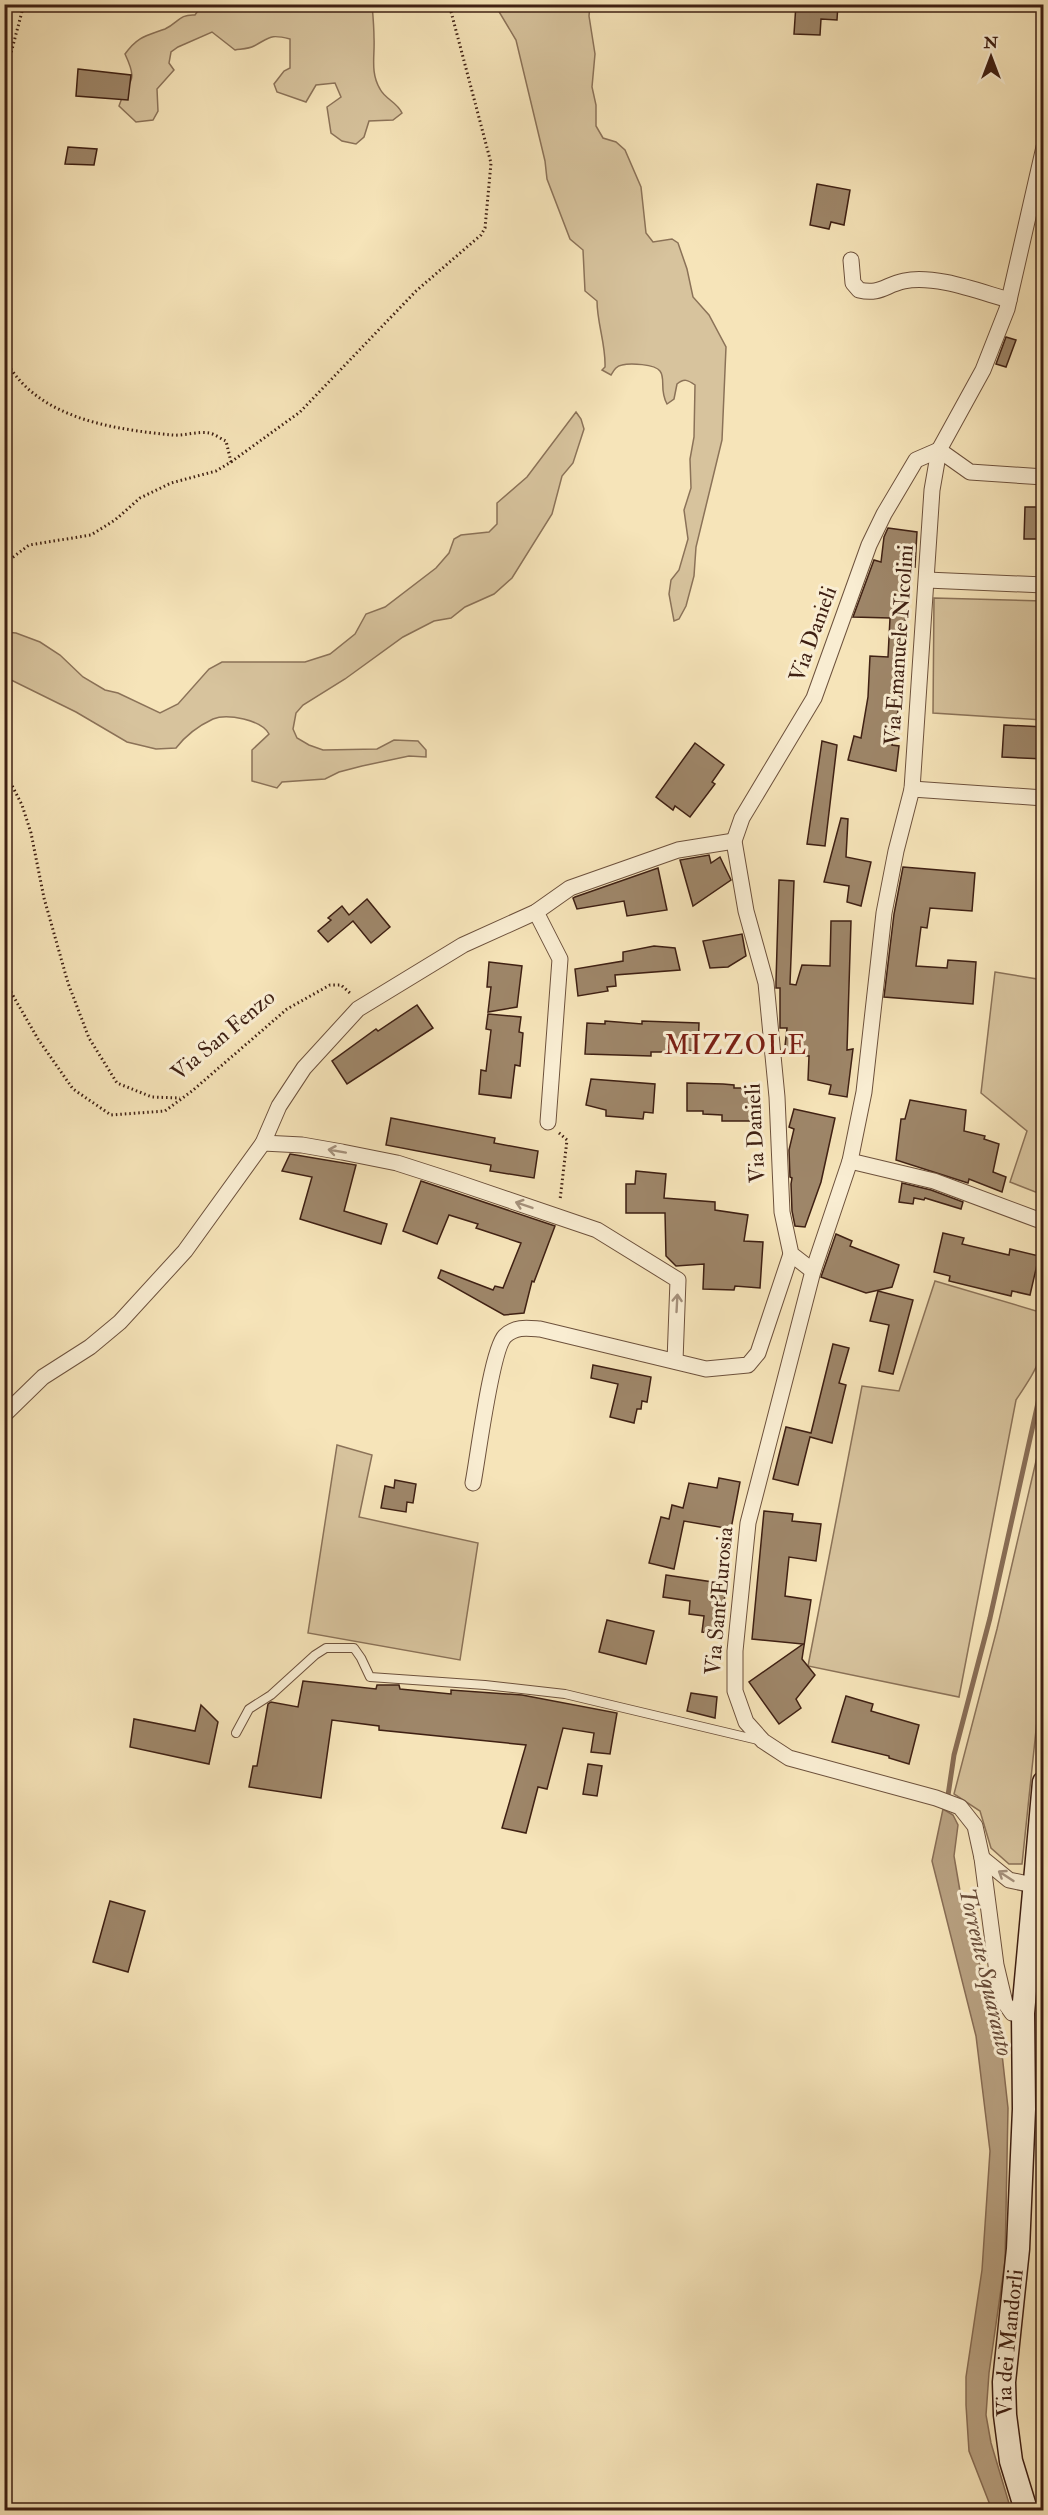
<svg xmlns="http://www.w3.org/2000/svg" width="1048" height="2515" font-family="'IM FELL Double Pica',serif">
  <style>
    .green { fill: #d7c39d; stroke: #8b7258; stroke-width: 1.5 }
    .water { fill: #b8a181; stroke: #886d55; stroke-width: 1.5 }
    .lines { fill: none; stroke-linecap: round; stroke-linejoin: round }
    .stream { stroke: #886d55; stroke-width: 5 }
    .building { fill: #9e8669; stroke: #3f2013; stroke-width: 1.5 }
    .lane-casing { stroke: #6d513c; stroke-width: 10 }
    .street-casing { stroke: #6d513c; stroke-width: 17 }
    .secondary-casing { stroke: #3f2013; stroke-width: 25 }
    .path { stroke: #3f2013; stroke-width: 3; stroke-dasharray: 1.5 3; stroke-linecap: butt }
    .lane { stroke: #f9edd2; stroke-width: 8 }
    .street { stroke: #f9edd2; stroke-width: 15 }
    .secondary { stroke: #f9edd2; stroke-width: 22 }
    .oneway { stroke: #a5917c }
    .labels { text-anchor: middle; dominant-baseline: central; stroke-width: 6; stroke-linejoin: round; paint-order: stroke }
    .street-label { font-size: 22px; fill: #3f2013; stroke: #f9edd2 }
    .water-label { font-size: 24px; font-style: italic; fill: #694d3a; stroke: #f9edd2 }
    .quarter-label { font-size: 26px; letter-spacing: 1.5px; fill: #7a1f14; stroke: #f9edd2 }
  </style>
  <rect width="100%" height="100%" fill="#f6e4b9"/>
  <filter id="stains"><feTurbulence type="fractalNoise" baseFrequency=".00333" numOctaves="4"/><feColorMatrix values="0 0 0 0 .2 0 0 0 0 .09 0 0 0 0 .02 0 0 0 .5 -.17"/></filter>
  <radialGradient id="worn" r=".72"><stop offset=".6" stop-color="#630" stop-opacity="0"/><stop offset="1" stop-color="#630" stop-opacity=".3"/></radialGradient>
  <g class="green">
    <path d="M372 4C373 16 374 27 374 38 375 56 370 72 380 89 385 99 397 102 402 113L393 120 369 121 364 137 356 144 342 141 331 133 327 107 341 97 335 83 316 85 306 102 277 92 274 84 284 71 290 68V39C270 34 271 37 254 46 249 49 241 49 235 50L212 32 178 47 171 52 169 63 174 70 157 89 158 111 153 120 136 122 119 106C127 78 140 86 125 54 138 36 146 36 165 29 178 23 179 14 195 15L202 5Z"/>
    <path d="M495 5H590L589 16 595 54 592 87 596 105V126L603 138 616 142 625 150 641 187 646 233 653 242 672 239 678 243 687 269 693 297 709 315 726 347 722 440 696 547 694 576 686 606 679 619 674 621 669 594 671 580 679 570 688 539 684 510 691 488 690 459 694 437 695 385C688 380 684 378 677 384L674 399 667 404C659 390 666 379 660 371 655 364 630 363 622 365 616 366 614 370 611 375L602 370 605 367C606 345 597 323 597 301L585 291 583 250 570 239 547 179 545 161 516 40Z"/>
    <path d="M576 412 581 419 584 429 573 463 562 476 552 514 512 578 494 594 465 607 451 618 434 621 403 637 345 679 303 705 296 713 293 729 297 738 309 745 323 750 377 749 394 740 418 741 426 750V757L409 756 362 766 339 772 325 779 282 782 277 788 252 781V750L269 734C262 720 227 713 213 719 198 726 186 735 176 748L156 749 127 742 76 712 5 677V632L16 633 40 642 60 655 83 677 105 690 118 693 160 713 178 704 209 669 222 662H305L330 654 355 634 366 614 385 607 436 568 449 553 454 539 461 535 489 532 497 524V503L527 477Z"/>
    <path d="M934 598 1043 601V720L933 713Z"/>
    <path d="M995 972 1043 980V1195L1010 1182 1027 1131 981 1093Z"/>
    <path d="M935 1281 1043 1313C1044 1358 1041 1362 1016 1400L959 1697 808 1666 862 1386 899 1391Z"/>
    <path d="M1043 1431 1044 1654 1022 1864H1009L991 1848 980 1811 954 1794 997 1629Z"/>
    <path d="M337 1445 372 1455 359 1517 478 1543 460 1660 308 1633Z"/>
  </g>
  <path class="water" d="M943 1809 953 1815 958 1825 954 1856 960 1891 1001 2045 1008 2108 1005 2261 989 2373 986 2415 991 2443 1011 2510H992L969 2451 966 2405V2377L982 2270 990 2151 976 2036 932 1861Z"/>
  <g class="lines">
    <path class="stream" d="M947 1802 954 1755 990 1618 1044 1376"/>
  </g>
  <g class="building">
    <path d="M796 4H838L837 20 821 19 820 35 794 34Z"/>
    <path d="M78 69 131 75 128 100 76 96Z"/>
    <path d="M68 147 97 149 94 165 65 164Z"/>
    <path d="M817 184 850 190 844 225 831 222 829 229 810 225Z"/>
    <path d="M1006 337 1016 340 1006 367 996 364Z"/>
    <path d="M1025 507H1044V539H1024Z"/>
    <path d="M888 528 917 532 915 567 909 566 900 699 892 745 899 746 896 771 848 760 854 736 861 738 868 697 870 656 888 657 890 618 853 617 874 560 881 562 884 537Z"/>
    <path d="M1004 725 1044 727V759L1002 757Z"/>
    <path d="M822 741 837 745 825 846 807 844Z"/>
    <path d="M695 743 724 765 712 782 715 784 690 817 675 806 673 810 656 797Z"/>
    <path d="M841 818 848 819 846 857 871 862 861 906 847 902 849 886 824 882Z"/>
    <path d="M709 855 711 863 720 857 731 880 693 906 680 860Z"/>
    <path d="M903 867 975 873 972 911 930 908 927 928 921 927 916 966 947 968 948 960 976 962 973 1004 884 997 894 914Z"/>
    <path d="M658 868 667 910 627 916 624 901 577 909 573 898 575 897Z"/>
    <path d="M779 880 794 881 790 984 796 985 802 965 830 966 831 921H851L847 1050 853 1049 847 1097 829 1094 831 1085 808 1080 809 1056 784 1055 787 1028H780V988H776V982Z"/>
    <path d="M367 899 390 927 371 943 353 921 328 942 318 931 331 920 328 918 342 906 349 915Z"/>
    <path d="M742 934 746 956 728 967 710 968 703 941Z"/>
    <path d="M654 946 675 948 680 970 615 975 616 986 607 987 608 991 578 996 575 969 623 961V952Z"/>
    <path d="M489 962 522 966 517 1007 488 1012 491 987H487Z"/>
    <path d="M417 1005 433 1028 347 1084 332 1061 376 1029 378 1031Z"/>
    <path d="M488 1014 521 1017 519 1032 523 1033 520 1066 515 1065 511 1098 479 1094 481 1070 486 1071 491 1030 486 1029Z"/>
    <path d="M605 1021 642 1024V1021L699 1023 698 1051 666 1049V1052H651V1056L585 1054 587 1023 605 1024Z"/>
    <path d="M591 1079 655 1084 653 1113 644 1112 643 1119 606 1116V1110L586 1105Z"/>
    <path d="M687 1083 723 1084 734 1085V1088H752V1121H722V1115L703 1114V1111H687Z"/>
    <path d="M910 1100 966 1110 964 1131 985 1136 984 1139 999 1144 993 1172 1006 1177 1002 1192 969 1179 968 1183 896 1160 901 1119H905Z"/>
    <path d="M794 1109 835 1118 821 1182 805 1227 795 1226 792 1211 791 1184 792 1178 790 1177 789 1150 794 1129 789 1127Z"/>
    <path d="M391 1118 495 1138 494 1143 538 1151 534 1178 490 1171 491 1165 386 1145Z"/>
    <path d="M290 1154 356 1165 344 1211 387 1224 381 1244 300 1219 312 1177 282 1171Z"/>
    <path d="M636 1171 666 1174 664 1198 715 1202V1210L748 1215 744 1241 763 1242 760 1288 735 1286 734 1290 703 1289 704 1264 676 1266 666 1256 665 1213H626V1184H635Z"/>
    <path d="M421 1181 555 1226 534 1282 532 1281 524 1313 504 1315 438 1278 441 1270 493 1290 495 1286 503 1288 521 1243 476 1228 478 1224 449 1215 437 1244 403 1231Z"/>
    <path d="M902 1183 931 1190 963 1202 961 1209 925 1198 924 1200 914 1198 913 1204 899 1202Z"/>
    <path d="M943 1233 964 1238 962 1244 1009 1255 1010 1249 1039 1256 1030 1295 1012 1291 1011 1296 949 1281 950 1276 934 1272Z"/>
    <path d="M836 1234 852 1241 850 1246 899 1265 892 1287 866 1293 821 1277Z"/>
    <path d="M878 1291 913 1300 893 1374 879 1371 889 1325 870 1321Z"/>
    <path d="M833 1344 849 1348 839 1383 846 1385 832 1443 810 1437 798 1485 773 1479 786 1427 811 1433Z"/>
    <path d="M593 1365 651 1377 647 1402 642 1401 641 1409H637L634 1423 610 1417 618 1384 591 1378Z"/>
    <path d="M719 1478 740 1482 731 1529 684 1521 674 1569 649 1563 661 1517 669 1519 672 1505 683 1508 689 1483 717 1488Z"/>
    <path d="M395 1480 416 1484 413 1503 407 1502 406 1512 381 1508 385 1486 394 1488Z"/>
    <path d="M764 1511 793 1514 792 1521 821 1524 816 1561 789 1557 785 1596 811 1600 802 1659 815 1675 796 1699 801 1708 779 1724 749 1682 803 1644 752 1639Z"/>
    <path d="M666 1575 726 1584 721 1634 702 1632 704 1616 689 1614 690 1601 663 1597Z"/>
    <path d="M607 1620 654 1631 646 1664 599 1652Z"/>
    <path d="M303 1681 376 1689 377 1685H399L400 1689 451 1694V1690L522 1695 617 1713 610 1754 591 1752 594 1733 563 1728 547 1789 538 1787 526 1833 502 1828 526 1745 379 1730V1726L332 1720 321 1798 249 1787 253 1766H257L268 1704 271 1702 298 1707Z"/>
    <path d="M691 1693 717 1697 715 1718 687 1711Z"/>
    <path d="M846 1696 873 1704 871 1711 919 1725 909 1764 889 1758V1756L832 1742Z"/>
    <path d="M201 1705 218 1722 209 1764 130 1747 134 1719 195 1731Z"/>
    <path d="M588 1764 602 1766 597 1796 583 1794Z"/>
    <path d="M110 1901 145 1911 128 1972 93 1962Z"/>
  </g>
  <g class="lines">
    <defs>
      <path id="lane" d="M236 1733 249 1709 271 1695 315 1655 326 1648H354L361 1658 370 1677 485 1685 565 1694 758 1740"/>
      <g id="street">
        <path d="M851 260 853 283 859 290C880 295 885 285 904 281 934 274 980 292 1009 300"/>
        <path d="M939 450 970 472 1044 477"/>
        <path d="M927 580 1044 585"/>
        <path d="M912 789 1044 798"/>
        <path d="M536 912 560 959 548 1122"/>
        <path d="M263 1143 302 1145 342 1152 397 1163 453 1181 597 1230 678 1280 675 1361"/>
        <path d="M850 1161 934 1181 1044 1222"/>
        <path d="M813 1271 791 1254 782 1212 777 1097 766 983 746 911 734 841 742 818 814 698 869 545 884 514 916 460 939 450"/>
        <path d="M4 1415 43 1377 90 1347 120 1322 185 1251 263 1143 279 1106 304 1068 358 1009 463 945 536 912 570 888 678 850 734 841"/>
        <path d="M473 1483C478 1458 491 1350 505 1336 516 1326 527 1328 540 1329L706 1369 748 1365 758 1353 791 1254"/>
        <path d="M982 1858 1009 1880 1033 1885"/>
        <path d="M1023 2013H1012L1005 2003 996 1965 982 1858 975 1826 960 1807 936 1798 789 1758 763 1741 746 1722 735 1691V1651L748 1523 813 1271 850 1161 864 1092 884 913 896 851 912 789 932 490 939 450 983 370 1007 309 1044 147"/>
      </g>
      <g id="secondary">
        <path id="s1" d="M1026 2510 1011 2461 1005 2415 1004 2382 1018 2249 1024 2109 1023 2013 1044 1782"/>
      </g>
    </defs>
    <use href="#lane" class="lane-casing"/>
    <use href="#street" class="street-casing"/>
    <use href="#secondary" class="secondary-casing"/>
    <g class="path">
      <path d="M4 57 11 53 24 4"/>
      <path d="M4 357C34 418 111 429 172 435 184 436 198 431 209 433 215 434 221 439 226 441L231 462 216 471 171 483 140 498 115 520 91 535 29 545 4 564"/>
      <path d="M231 462 300 412 416 291 481 235 485 228 491 163 449 4"/>
      <path d="M4 770 22 805 31 833 44 898 68 983 89 1038 117 1083 152 1097 180 1098"/>
      <path d="M4 980 38 1039 73 1089 111 1115 165 1111 192 1091 287 1009 330 985H341L351 994"/>
      <path d="M559 1133 567 1140 560 1200"/>
    </g>
    <use href="#lane" class="lane"/>
    <use href="#street" class="street"/>
    <use href="#secondary" class="secondary"/>
  </g>
  <defs><path id="oneway-shaft" d="M-6 0H5M1.5-3L5.5 0L1.5 3" fill="none" stroke-width="1.6" stroke-linecap="round" stroke-linejoin="round" transform="scale(1.5)"/></defs>
  <g class="oneway">
    <use href="#oneway-shaft" transform="translate(337 1151) rotate(-170)"/>
    <use href="#oneway-shaft" transform="translate(524 1205) rotate(-161)"/>
    <use href="#oneway-shaft" transform="translate(677 1303) rotate(-87)"/>
    <use href="#oneway-shaft" transform="translate(1006 1876) rotate(-147)"/>
  </g>
  <g class="labels">
    <g class="street-label">
      <text transform="translate(813 634) rotate(-70)">Via Danieli</text>
      <text transform="translate(899 645) rotate(-86)">Via Emanuele Nicolini</text>
      <text transform="translate(223 1035) rotate(-40)">Via San Fenzo</text>
      <text transform="translate(755 1133) rotate(-93)">Via Danieli</text>
      <text transform="translate(719 1601) rotate(-85)">Via Sant'Eurosia</text>
      <text stroke="none"><textPath href="#s1" startOffset="170">Via dei Mandorli</textPath></text>
    </g>
    <g class="water-label">
      <text transform="translate(986 1972) rotate(77)">Torrente Squaranto</text>
    </g>
    <g class="quarter-label">
      <text x="736" y="1046">MIZZOLE</text>
    </g>
  </g>
  <rect width="1048" height="2515" fill="none" stroke="#f6e4b9" stroke-width="24"/>
  <rect x="6" y="6" width="1036" height="2503" fill="none" stroke="#3f2013" stroke-width="3"/>
  <rect x="12" y="12" width="1024" height="2491" fill="none" stroke="#3f2013" stroke-width="1.5"/>
  <g transform="translate(991 57)" stroke="#f9edd2" stroke-width="4.5" paint-order="stroke">
  <path d="M0-4.5L10 22L0 15L-10 22Z" fill="#3f2013"/>
  <text y="-9" font-size="16" font-weight="bold" text-anchor="middle" fill="#3f2013">N</text>
  </g>
  <rect width="100%" height="100%" filter="url(#stains)"/>
  <rect width="100%" height="100%" fill="url(#worn)"/>
</svg>
